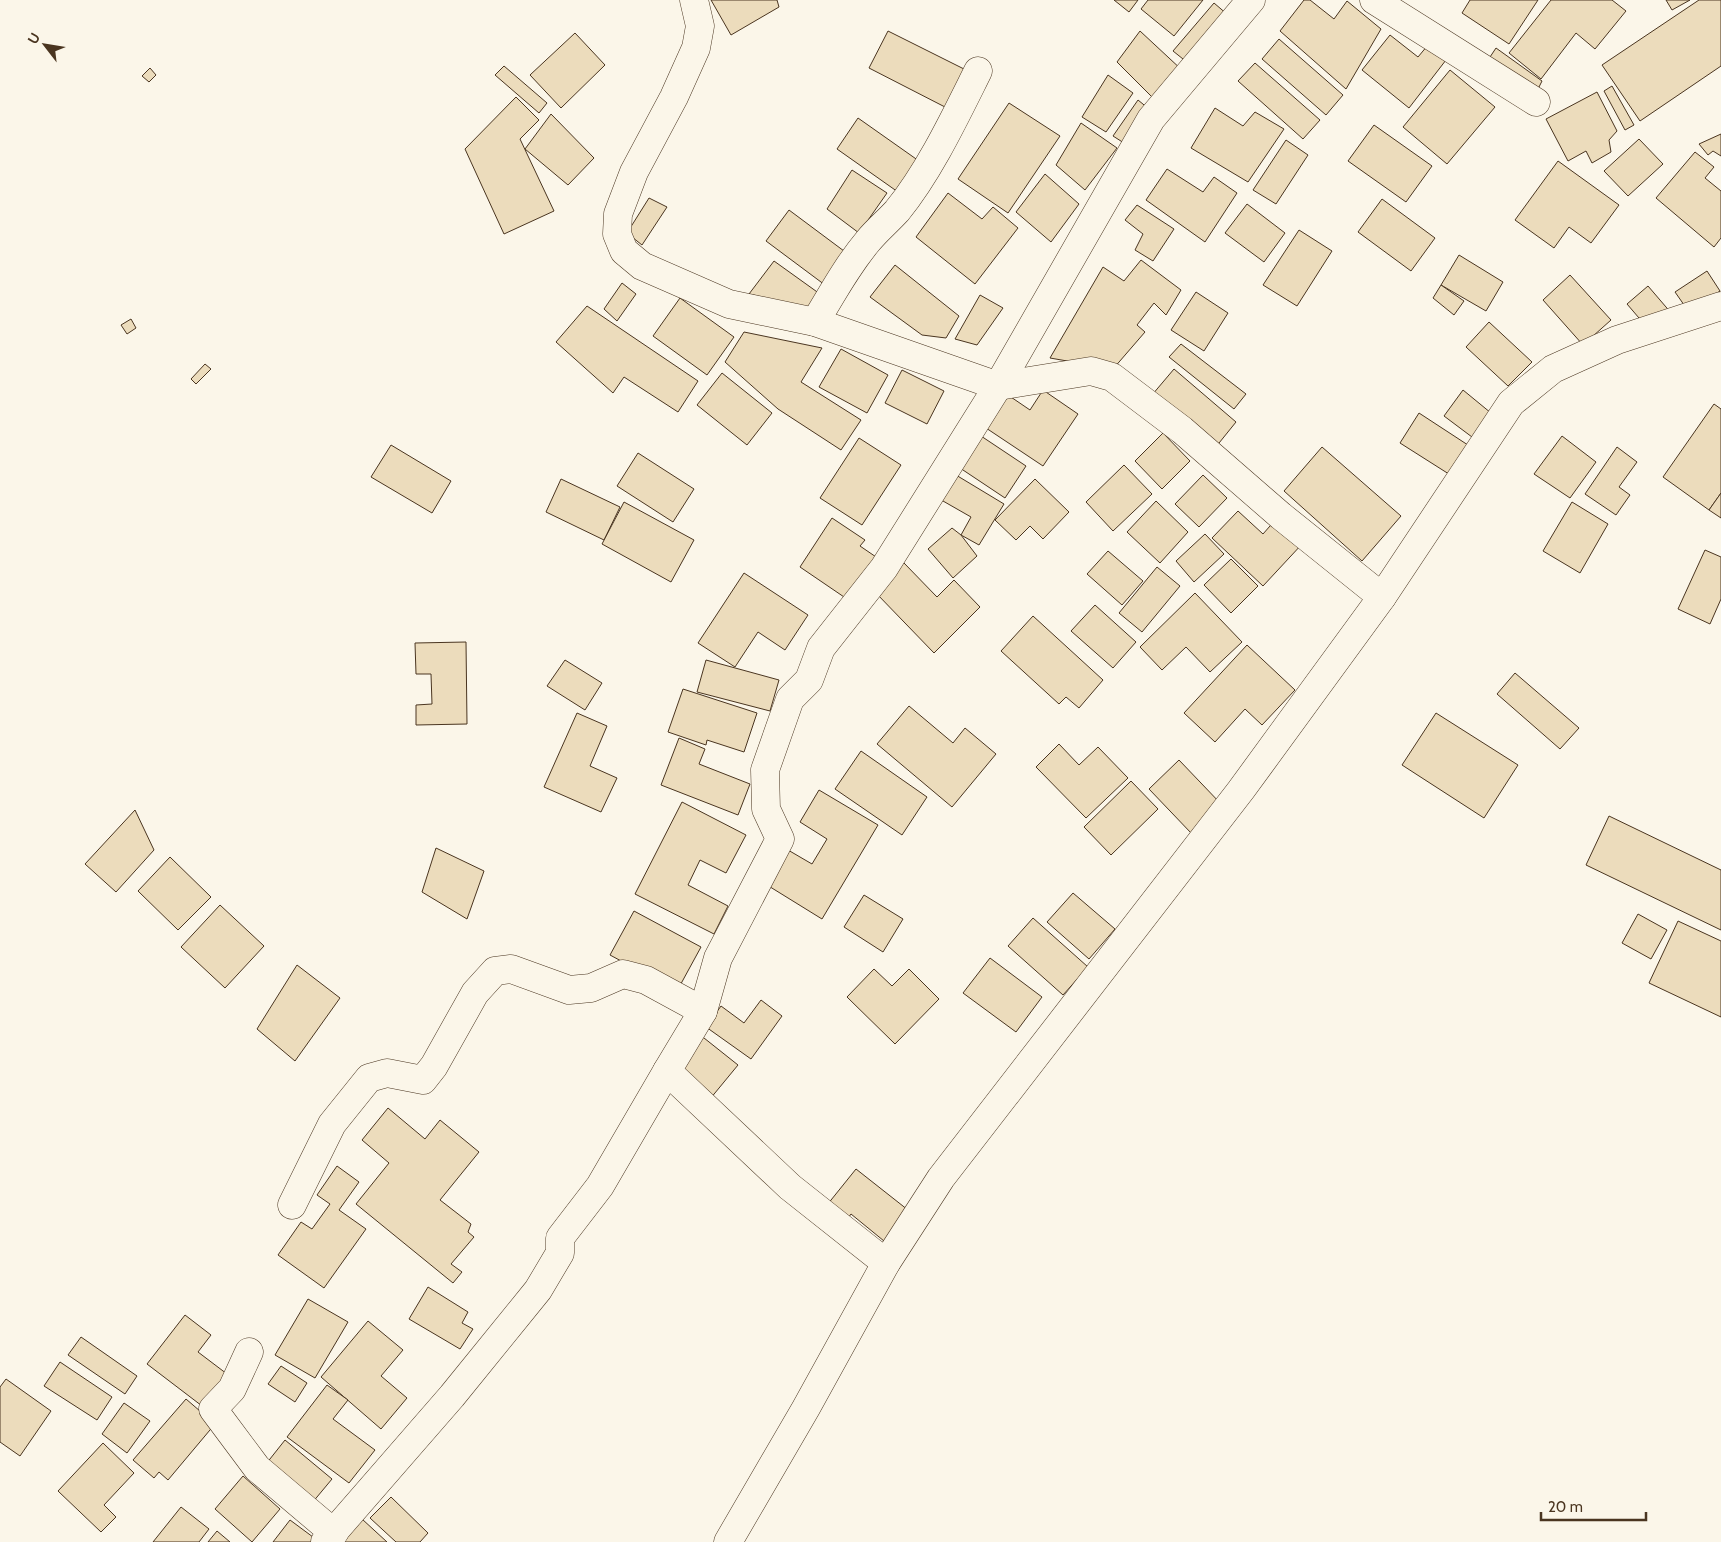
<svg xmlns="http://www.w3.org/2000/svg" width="1721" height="1542" font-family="Cabin,sans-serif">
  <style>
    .building { fill: #ecdcbc; stroke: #4a3520 }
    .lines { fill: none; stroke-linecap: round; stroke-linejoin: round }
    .minor-casing { stroke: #4a3520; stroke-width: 29 }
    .minor { stroke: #fbf6e9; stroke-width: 28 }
  </style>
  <rect width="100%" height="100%" fill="#fbf6e9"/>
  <g class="building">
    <path d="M711 0H777L779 7 731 35Z"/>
    <path d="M1114 0H1138L1129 12Z"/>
    <path d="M1148 0H1203L1174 36 1141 9Z"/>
    <path d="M1304 0H1310L1334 19 1347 1 1381 29 1346 89 1280 31Z"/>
    <path d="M1470 0H1538L1509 44 1462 13Z"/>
    <path d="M1551 0H1612L1626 11 1595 49 1576 33 1541 79 1509 53Z"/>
    <path d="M1666 0H1690L1672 10Z"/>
    <path d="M1699 0H1721V66L1640 121 1602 65Z"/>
    <path d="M1214 3 1228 15 1188 63 1173 51Z"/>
    <path d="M888 31 964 69 945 107 869 68Z"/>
    <path d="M1140 31 1183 71 1157 102 1117 62Z"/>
    <path d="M575 33 605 65 561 108 530 75Z"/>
    <path d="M1390 35 1418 57 1428 45 1446 60 1409 108 1362 70Z"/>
    <path d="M1279 39 1343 95 1326 115 1262 59Z"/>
    <path d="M1496 48 1542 81 1534 97 1484 66Z"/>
    <path d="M1255 63 1320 120 1303 139 1238 81Z"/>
    <path d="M504 66 547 103 539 113 495 75Z"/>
    <path d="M150 68 156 75 149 82 142 76Z"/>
    <path d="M1450 70 1495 107 1447 164 1403 127Z"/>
    <path d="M1108 75 1133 93 1106 132 1082 117Z"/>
    <path d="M1612 86 1634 125 1625 130 1604 91Z"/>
    <path d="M1597 92 1617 131 1609 140 1611 152 1592 163 1586 151 1568 161 1546 119Z"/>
    <path d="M516 97 539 120 520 139 554 211 504 234 465 149Z"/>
    <path d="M1138 100 1149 109 1124 143 1113 136Z"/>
    <path d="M1009 103 1060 136 1008 213 958 179Z"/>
    <path d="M1215 108 1243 126 1255 112 1284 129 1248 182 1191 148Z"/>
    <path d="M551 114 594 158 568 185 525 149Z"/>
    <path d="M858 118 919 161 898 192 837 149Z"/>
    <path d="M1081 123 1117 148 1085 190 1056 165Z"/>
    <path d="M1374 125 1432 166 1406 202 1348 161Z"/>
    <path d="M1721 134V156L1713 151 1708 155 1699 144Z"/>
    <path d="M1639 139 1663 164 1628 196 1604 171Z"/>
    <path d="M1286 140 1308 155 1276 204 1253 190Z"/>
    <path d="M1695 152 1714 167 1705 178 1721 191V238L1714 247 1656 198Z"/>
    <path d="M1558 161 1619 205 1591 243 1569 227 1554 248 1515 220Z"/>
    <path d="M1167 169 1203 192 1214 177 1237 193 1205 242 1146 200Z"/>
    <path d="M852 170 887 193 859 233 827 209Z"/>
    <path d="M1045 174 1079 204 1051 242 1016 212Z"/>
    <path d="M948 193 982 219 993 207 1018 228 975 284 916 237Z"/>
    <path d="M649 198 667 207 642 245 627 233Z"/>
    <path d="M1382 199 1435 238 1411 271 1358 232Z"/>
    <path d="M1247 204 1285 233 1264 262 1225 233Z"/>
    <path d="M1137 205 1174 229 1153 261 1135 250 1143 234 1125 220Z"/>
    <path d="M789 210 848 254 825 285 766 241Z"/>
    <path d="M1299 230 1332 251 1297 306 1263 285Z"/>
    <path d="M1459 255 1503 282 1486 311 1441 285Z"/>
    <path d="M1141 260 1181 290 1166 315 1154 303 1137 325 1145 332 1113 369 1050 358 1103 267 1124 281Z"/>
    <path d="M774 261 820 294 810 309 749 294Z"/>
    <path d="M895 265 959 316 946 338 922 335 870 297Z"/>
    <path d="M1707 271 1720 291 1689 312 1675 292Z"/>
    <path d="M1570 275 1611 320 1583 345 1543 300Z"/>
    <path d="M622 283 636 294 617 321 604 309Z"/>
    <path d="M1441 285 1464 301 1454 315 1433 298Z"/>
    <path d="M1648 286 1672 314 1645 325 1627 304Z"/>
    <path d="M1196 292 1228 313 1204 351 1171 330Z"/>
    <path d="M980 295 1003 308 977 345 955 339Z"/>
    <path d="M680 298 734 337 707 375 653 336Z"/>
    <path d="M587 306 698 381 678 412 624 377 613 393 556 342Z"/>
    <path d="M131 319 136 328 127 334 121 325Z"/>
    <path d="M1489 322 1532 362 1508 386 1466 347Z"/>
    <path d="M744 332 822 348 801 382 861 420 841 450 778 409 725 362Z"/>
    <path d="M1181 344 1246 394 1234 409 1169 357Z"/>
    <path d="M841 349 888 375 867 413 819 387Z"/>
    <path d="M205 364 211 369 196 384 191 379Z"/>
    <path d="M1174 369 1236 422 1215 448 1152 395Z"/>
    <path d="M902 370 944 391 927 424 885 403Z"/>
    <path d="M722 373 772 413 747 445 697 405Z"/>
    <path d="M1043 390 1078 414 1043 466 983 426 1005 393 1030 410Z"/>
    <path d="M1463 390 1491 413 1472 437 1444 416Z"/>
    <path d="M1714 404 1721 409V493L1709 510 1663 477Z"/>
    <path d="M1419 413 1471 447 1452 476 1400 443Z"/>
    <path d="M1163 433 1190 461 1162 489 1135 461Z"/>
    <path d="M978 434 1026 466 1005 498 957 466Z"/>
    <path d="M1562 436 1596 462 1570 498 1534 474Z"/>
    <path d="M859 438 901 465 862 525 820 498Z"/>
    <path d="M391 445 451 481 432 513 371 477Z"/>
    <path d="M1322 447 1401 516 1362 561 1284 491Z"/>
    <path d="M1617 447 1637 462 1619 487 1630 495 1616 515 1585 494Z"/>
    <path d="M638 453 694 489 673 522 617 486Z"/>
    <path d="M1124 465 1152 494 1113 531 1086 502Z"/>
    <path d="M951 472 1004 504 979 545 961 535 971 517 936 497Z"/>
    <path d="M1203 475 1227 498 1199 527 1175 504Z"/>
    <path d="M561 479 620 507 604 540 546 512Z"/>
    <path d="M1035 479 1069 512 1043 539 1030 526 1016 540 995 520Z"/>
    <path d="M1721 493V518L1709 510Z"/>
    <path d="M1156 501 1188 532 1160 563 1127 532Z"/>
    <path d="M624 502 694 540 671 582 602 544Z"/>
    <path d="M1572 502 1608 524 1580 573 1543 551Z"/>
    <path d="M1238 511 1263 534 1277 518 1303 543 1263 586 1212 538Z"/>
    <path d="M832 518 865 540 860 546 879 559 847 599 800 567Z"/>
    <path d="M952 528 961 535 977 556 953 578 928 549Z"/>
    <path d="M1205 534 1224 554 1194 582 1176 561Z"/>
    <path d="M1705 550 1721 557V599L1710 624 1678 609Z"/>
    <path d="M1108 551 1143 581 1122 605 1087 574Z"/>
    <path d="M1231 559 1258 586 1231 613 1204 585Z"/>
    <path d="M904 563 937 597 954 580 980 607 934 653 875 592Z"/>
    <path d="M1157 567 1180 586 1142 632 1119 613Z"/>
    <path d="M744 573 808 615 785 650 758 632 735 667 698 643Z"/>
    <path d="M1195 593 1242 642 1210 672 1186 647 1162 670 1140 647Z"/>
    <path d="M1095 605 1136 642 1113 668 1071 631Z"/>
    <path d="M1033 616 1103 680 1079 708 1066 697 1059 704 1001 651Z"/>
    <path d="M466 642 467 724 416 725V705L432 704 431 674H416L415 643Z"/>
    <path d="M1247 645 1295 690 1262 725 1245 709 1215 742 1184 713Z"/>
    <path d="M565 660 602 683 585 710 547 686Z"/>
    <path d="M706 660 779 680 770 711 697 692Z"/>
    <path d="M1515 673 1579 728 1560 749 1497 694Z"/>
    <path d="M683 689 757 713 744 752 707 740 706 745 668 732Z"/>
    <path d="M909 706 953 743 965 728 996 754 952 807 877 744Z"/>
    <path d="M577 713 607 726 590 766 617 778 601 812 544 787Z"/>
    <path d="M1436 713 1518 765 1484 818 1402 765Z"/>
    <path d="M679 738 705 749 699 764 750 784 738 815 661 785Z"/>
    <path d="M1059 744 1079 765 1098 747 1128 778 1086 818 1036 767Z"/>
    <path d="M861 751 927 797 902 835 835 789Z"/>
    <path d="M1179 760 1222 805 1192 834 1149 789Z"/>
    <path d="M1131 781 1158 809 1111 855 1084 827Z"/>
    <path d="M819 790 878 825 822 919 767 885 788 850 812 864 827 839 800 822Z"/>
    <path d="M682 802 746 835 726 873 700 860 688 885 728 906 714 934 635 894Z"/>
    <path d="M135 810 154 850 116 892 85 864Z"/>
    <path d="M1609 816 1721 870V930L1586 865Z"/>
    <path d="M436 848 484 871 467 919 422 892Z"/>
    <path d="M170 857 211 897 178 930 138 891Z"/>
    <path d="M1073 893 1115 929 1089 959 1047 922Z"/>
    <path d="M864 895 903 919 883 952 844 927Z"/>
    <path d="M220 905 264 946 225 988 181 947Z"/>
    <path d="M634 911 701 947 677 991 610 955Z"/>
    <path d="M1638 914 1667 930 1651 959 1622 943Z"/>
    <path d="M1033 918 1088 967 1063 995 1008 946Z"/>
    <path d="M1678 921 1721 941V1017L1649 983Z"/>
    <path d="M990 958 1042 997 1016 1032 963 993Z"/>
    <path d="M297 965 340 998 295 1061 257 1029Z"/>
    <path d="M874 969 892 986 909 969 939 999 895 1044 847 997Z"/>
    <path d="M761 1000 782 1016 751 1059 706 1027 721 1006 744 1023Z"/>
    <path d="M699 1034 738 1065 710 1099 672 1069Z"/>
    <path d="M388 1108 425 1139 440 1120 479 1152 440 1200 471 1224 468 1232 474 1237 451 1264 462 1272 453 1283 356 1204 389 1163 362 1140Z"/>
    <path d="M337 1166 359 1182 339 1210 366 1229 324 1288 278 1255 301 1222 312 1229 330 1204 317 1195Z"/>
    <path d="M856 1169 908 1210 884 1241 851 1214 843 1225 823 1210Z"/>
    <path d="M428 1287 468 1312 462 1323 473 1329 460 1349 409 1319Z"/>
    <path d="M308 1299 348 1322 315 1378 275 1355Z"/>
    <path d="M185 1315 211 1335 198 1352 231 1377 206 1409 147 1364Z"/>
    <path d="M368 1321 403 1350 381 1376 407 1398 381 1429 321 1377Z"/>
    <path d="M81 1337 137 1376 125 1394 68 1355Z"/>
    <path d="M60 1362 112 1397 97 1420 44 1386Z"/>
    <path d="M281 1366 307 1383 295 1402 268 1384Z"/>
    <path d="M6 1379 51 1411 20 1456 0 1442V1387Z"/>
    <path d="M327 1385 348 1400 333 1419 375 1450 349 1483 287 1437Z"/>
    <path d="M186 1399 215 1424 168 1480 159 1472 154 1478 133 1460Z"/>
    <path d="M124 1403 150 1421 127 1453 102 1434Z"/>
    <path d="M285 1440 332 1479 312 1503 266 1464Z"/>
    <path d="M103 1443 134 1473 104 1505 116 1517 101 1532 58 1491Z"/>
    <path d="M243 1476 280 1509 252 1542 215 1509Z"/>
    <path d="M391 1497 428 1533 420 1542H396L370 1518Z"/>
    <path d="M181 1507 209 1529 199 1542H153Z"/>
    <path d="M362 1519 387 1542H341Z"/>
    <path d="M290 1520 317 1540 316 1542H273Z"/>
    <path d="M217 1531 230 1542H208Z"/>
  </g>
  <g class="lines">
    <defs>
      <g id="minor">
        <path d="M694 0 700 26 696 48 674 97 634 172 618 214 617 234 624 251 642 266 729 304 815 322 998 386 1091 371 1112 377 1182 430 1281 516 1382 597"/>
        <path d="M1374 0 1536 102"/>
        <path d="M815 322C832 294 847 266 868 241 877 230 888 221 897 211 929 172 955 117 978 71"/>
        <path d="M292 1205 332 1124 369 1078 387 1073 423 1080 434 1066 475 993 495 971 511 969 569 990 591 988 623 974 646 980 703 1011"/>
        <path d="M886 1263 790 1187 667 1071 703 1011 718 958 780 839 766 809 765 770 790 699 809 680 821 648 884 568 998 386 1151 119 1251 0"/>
        <path d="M249 1352 232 1389 213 1409 257 1468 334 1533"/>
        <path d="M325 1542 452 1396 538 1290 560 1253V1238L600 1186 667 1071"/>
        <path d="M728 1542 806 1408 886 1263 941 1178 1241 790 1382 597 1511 403 1553 369 1617 340 1721 306"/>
      </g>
    </defs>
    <use href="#minor" class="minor-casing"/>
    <use href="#minor" class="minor"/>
  </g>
  <g transform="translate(45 45) rotate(301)" stroke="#fbf6e9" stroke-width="4" paint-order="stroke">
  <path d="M0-4L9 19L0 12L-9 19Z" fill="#4a3520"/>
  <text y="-8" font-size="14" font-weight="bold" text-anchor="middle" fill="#4a3520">U</text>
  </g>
  <path d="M1541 1512v8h105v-8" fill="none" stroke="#4a3520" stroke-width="2.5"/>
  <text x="1548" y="1512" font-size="15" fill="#4a3520" stroke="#fbf6e9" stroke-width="4" paint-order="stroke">20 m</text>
</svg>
